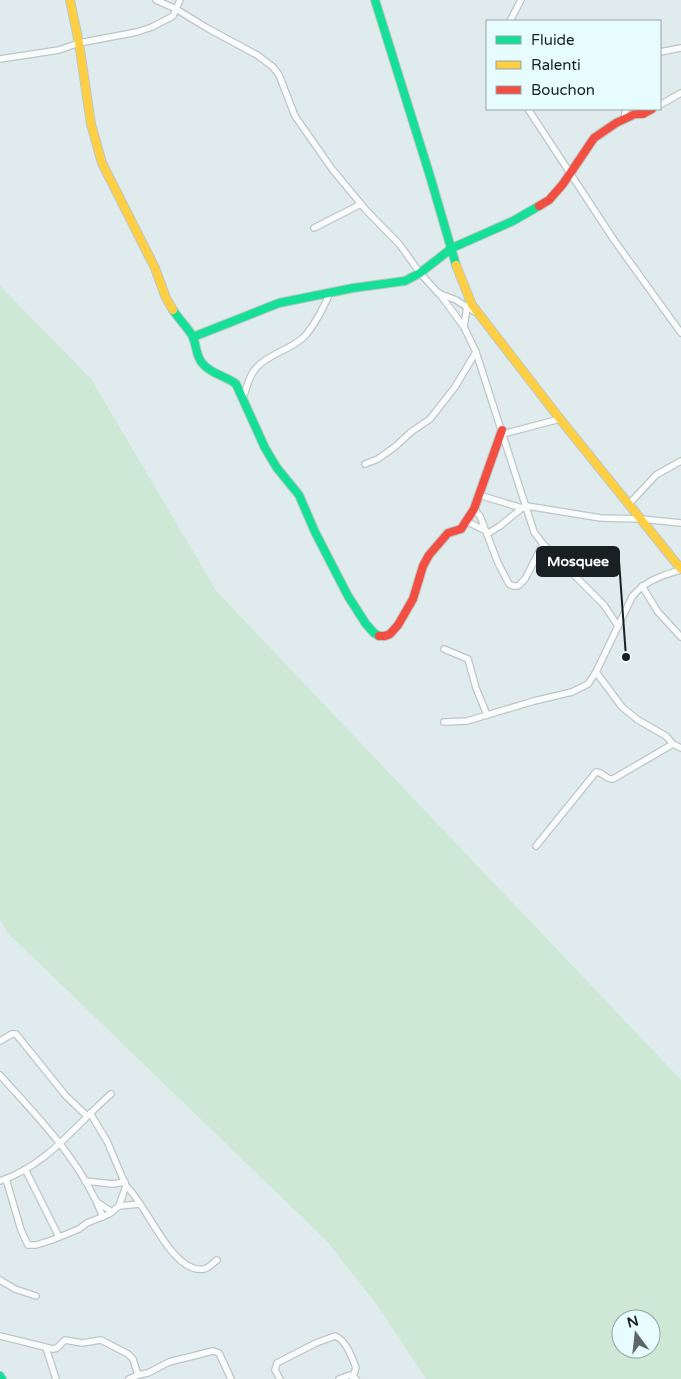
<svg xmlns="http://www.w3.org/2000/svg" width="681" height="1379" font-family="'Varela Round',sans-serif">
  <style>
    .green { fill: #cde8d4; fill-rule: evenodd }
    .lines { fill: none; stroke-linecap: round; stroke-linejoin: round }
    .street-casing { stroke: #bdc6c7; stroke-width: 8 }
    .fast-casing { stroke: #bdc6c7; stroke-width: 10 }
    .slow-casing { stroke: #bdc6c7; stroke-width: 10 }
    .jam-casing { stroke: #bdc6c7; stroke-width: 10 }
    .street { stroke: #fafcfc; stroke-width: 5.5 }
    .fast { stroke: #16e098; stroke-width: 8 }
    .slow { stroke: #ffcf43; stroke-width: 8 }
    .jam { stroke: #f24e42; stroke-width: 8 }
    .leader { fill: none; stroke: #192021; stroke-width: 2 }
    .callout-dot { fill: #192021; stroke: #e7fcff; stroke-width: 2 }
    .callout { fill: #192021; stroke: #192021; stroke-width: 2 }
    .callout-label { font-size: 14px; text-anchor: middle; font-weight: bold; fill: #fff }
  </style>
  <rect width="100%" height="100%" fill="#dfebec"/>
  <path class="green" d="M0 286 91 379 217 592 681 1080V1379H426L378 1306 326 1240 7 932 0 919ZM621 1319H651V1349H621Z"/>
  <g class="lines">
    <defs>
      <g id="street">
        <path d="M156 0 176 9 207 28 257 55 273 67 279 75 295 116 332 169 366 210 400 245 420 273 438 293 456 300 475 312"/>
        <path d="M510 21 521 0"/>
        <path d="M660 52 681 48"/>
        <path d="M0 59 59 50 79 43 137 32 152 27 173 16 180 0"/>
        <path d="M660 105 681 93"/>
        <path d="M528 109 614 240 681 333"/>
        <path d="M624 119 626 109"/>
        <path d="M314 228 361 204"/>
        <path d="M439 293 464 327 476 352 534 532 543 544 604 605 618 626"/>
        <path d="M464 327 467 306"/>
        <path d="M243 399C246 389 249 375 257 367 270 353 291 350 305 336 316 323 323 308 330 293"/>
        <path d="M503 434 560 419"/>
        <path d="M365 464 378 459 396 446 411 432 430 419 455 387 476 352"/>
        <path d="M479 495 522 508"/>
        <path d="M629 504 656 475 681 461"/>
        <path d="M474 509 480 516 498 563 509 584 513 586H518L525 579 543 544"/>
        <path d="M466 521 486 531"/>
        <path d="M487 534 500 526 522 508 527 506 601 518 641 519 681 523"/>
        <path d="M642 586 658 612 681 637"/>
        <path d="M444 649 468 659 476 688 487 715"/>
        <path d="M596 672 622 707 638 720 666 736 673 744 681 748"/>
        <path d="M444 722 467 721 534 701 572 692 588 684 596 672 632 597C644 581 663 575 681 570"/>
        <path d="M536 846 596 772C603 772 606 780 613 779L673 744"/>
        <path d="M0 1041 12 1034H16L66 1096 87 1116"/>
        <path d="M0 1075C40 1120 81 1160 103 1217"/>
        <path d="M25 1169 59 1237"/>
        <path d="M6 1179 21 1230 28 1245H36L52 1240 79 1229 87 1223 109 1214 119 1206 126 1186 107 1141 90 1113"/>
        <path d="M0 1181C48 1165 74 1126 111 1094"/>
        <path d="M85 1181 113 1184 125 1182"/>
        <path d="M126 1186C147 1204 172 1275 204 1269 209 1268 213 1263 217 1260"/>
        <path d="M97 1202 112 1212"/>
        <path d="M119 1206 140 1204"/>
        <path d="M0 1280 15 1289 36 1296"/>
        <path d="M0 1336 53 1349 57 1348 65 1340 82 1343 101 1340 128 1354 133 1359 138 1375"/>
        <path d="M46 1348 56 1379"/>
        <path d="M129 1379 138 1375 148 1373 169 1362 213 1351 219 1353 231 1379"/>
        <path d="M280 1379 275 1370 277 1363 316 1343 335 1336C346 1340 352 1357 356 1368L353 1376"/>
        <path d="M339 1379 350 1375 356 1379"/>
      </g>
      <g id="fast">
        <path d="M375 0 430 176 456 265"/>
        <path d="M173 310C179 319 186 326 192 335 197 344 195 356 203 364 211 374 226 376 236 384L265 448 277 468 299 495 315 532 348 596 366 624 374 633 379 636"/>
        <path d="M193 337 279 303 353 288 405 281 420 273 452 248 513 221 539 206"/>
        <path d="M0 1376 2 1379"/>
      </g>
      <g id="slow">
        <path d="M70 0 79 43 91 124 102 163 155 268 166 298 173 310"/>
        <path d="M456 265 472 305 560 419 681 569"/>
      </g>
      <g id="jam">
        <path d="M539 206 549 200 563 184 594 138 616 123 635 114H643L652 109"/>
        <path d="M379 636H385L390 634 398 625 413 599 423 566 429 555 448 533 461 529 474 509 502 430"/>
      </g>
    </defs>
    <use href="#street" class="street-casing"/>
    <use href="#fast" class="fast-casing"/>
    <use href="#slow" class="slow-casing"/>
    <use href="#jam" class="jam-casing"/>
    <use href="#street" class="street"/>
    <use href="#fast" class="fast"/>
    <use href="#slow" class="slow"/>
    <use href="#jam" class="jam"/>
  </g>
  <path class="leader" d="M626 657L619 561"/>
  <circle class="callout-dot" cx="626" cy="657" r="5"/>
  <rect class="callout" x="537" y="547" width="82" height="29" rx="5"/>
  <g class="callout-label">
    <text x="578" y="566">Mosquee</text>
  </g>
  <rect x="486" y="20" width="175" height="90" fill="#e7fcff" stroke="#95a4a6"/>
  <rect x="496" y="36" width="25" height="8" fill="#16e098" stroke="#95a4a6"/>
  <text x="531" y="45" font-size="15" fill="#192021">Fluide</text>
  <rect x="496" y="61" width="25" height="8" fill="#ffcf43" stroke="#95a4a6"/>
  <text x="531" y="70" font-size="15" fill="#192021">Ralenti</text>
  <rect x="496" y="86" width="25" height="8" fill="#f24e42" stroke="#95a4a6"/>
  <text x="531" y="95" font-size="15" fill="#192021">Bouchon</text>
  <g transform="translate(636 1334) rotate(345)"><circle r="24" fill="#e7fcff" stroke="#95a4a6"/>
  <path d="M0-4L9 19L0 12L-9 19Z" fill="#5e6768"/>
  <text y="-8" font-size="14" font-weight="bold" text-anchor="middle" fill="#192021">N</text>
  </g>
</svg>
